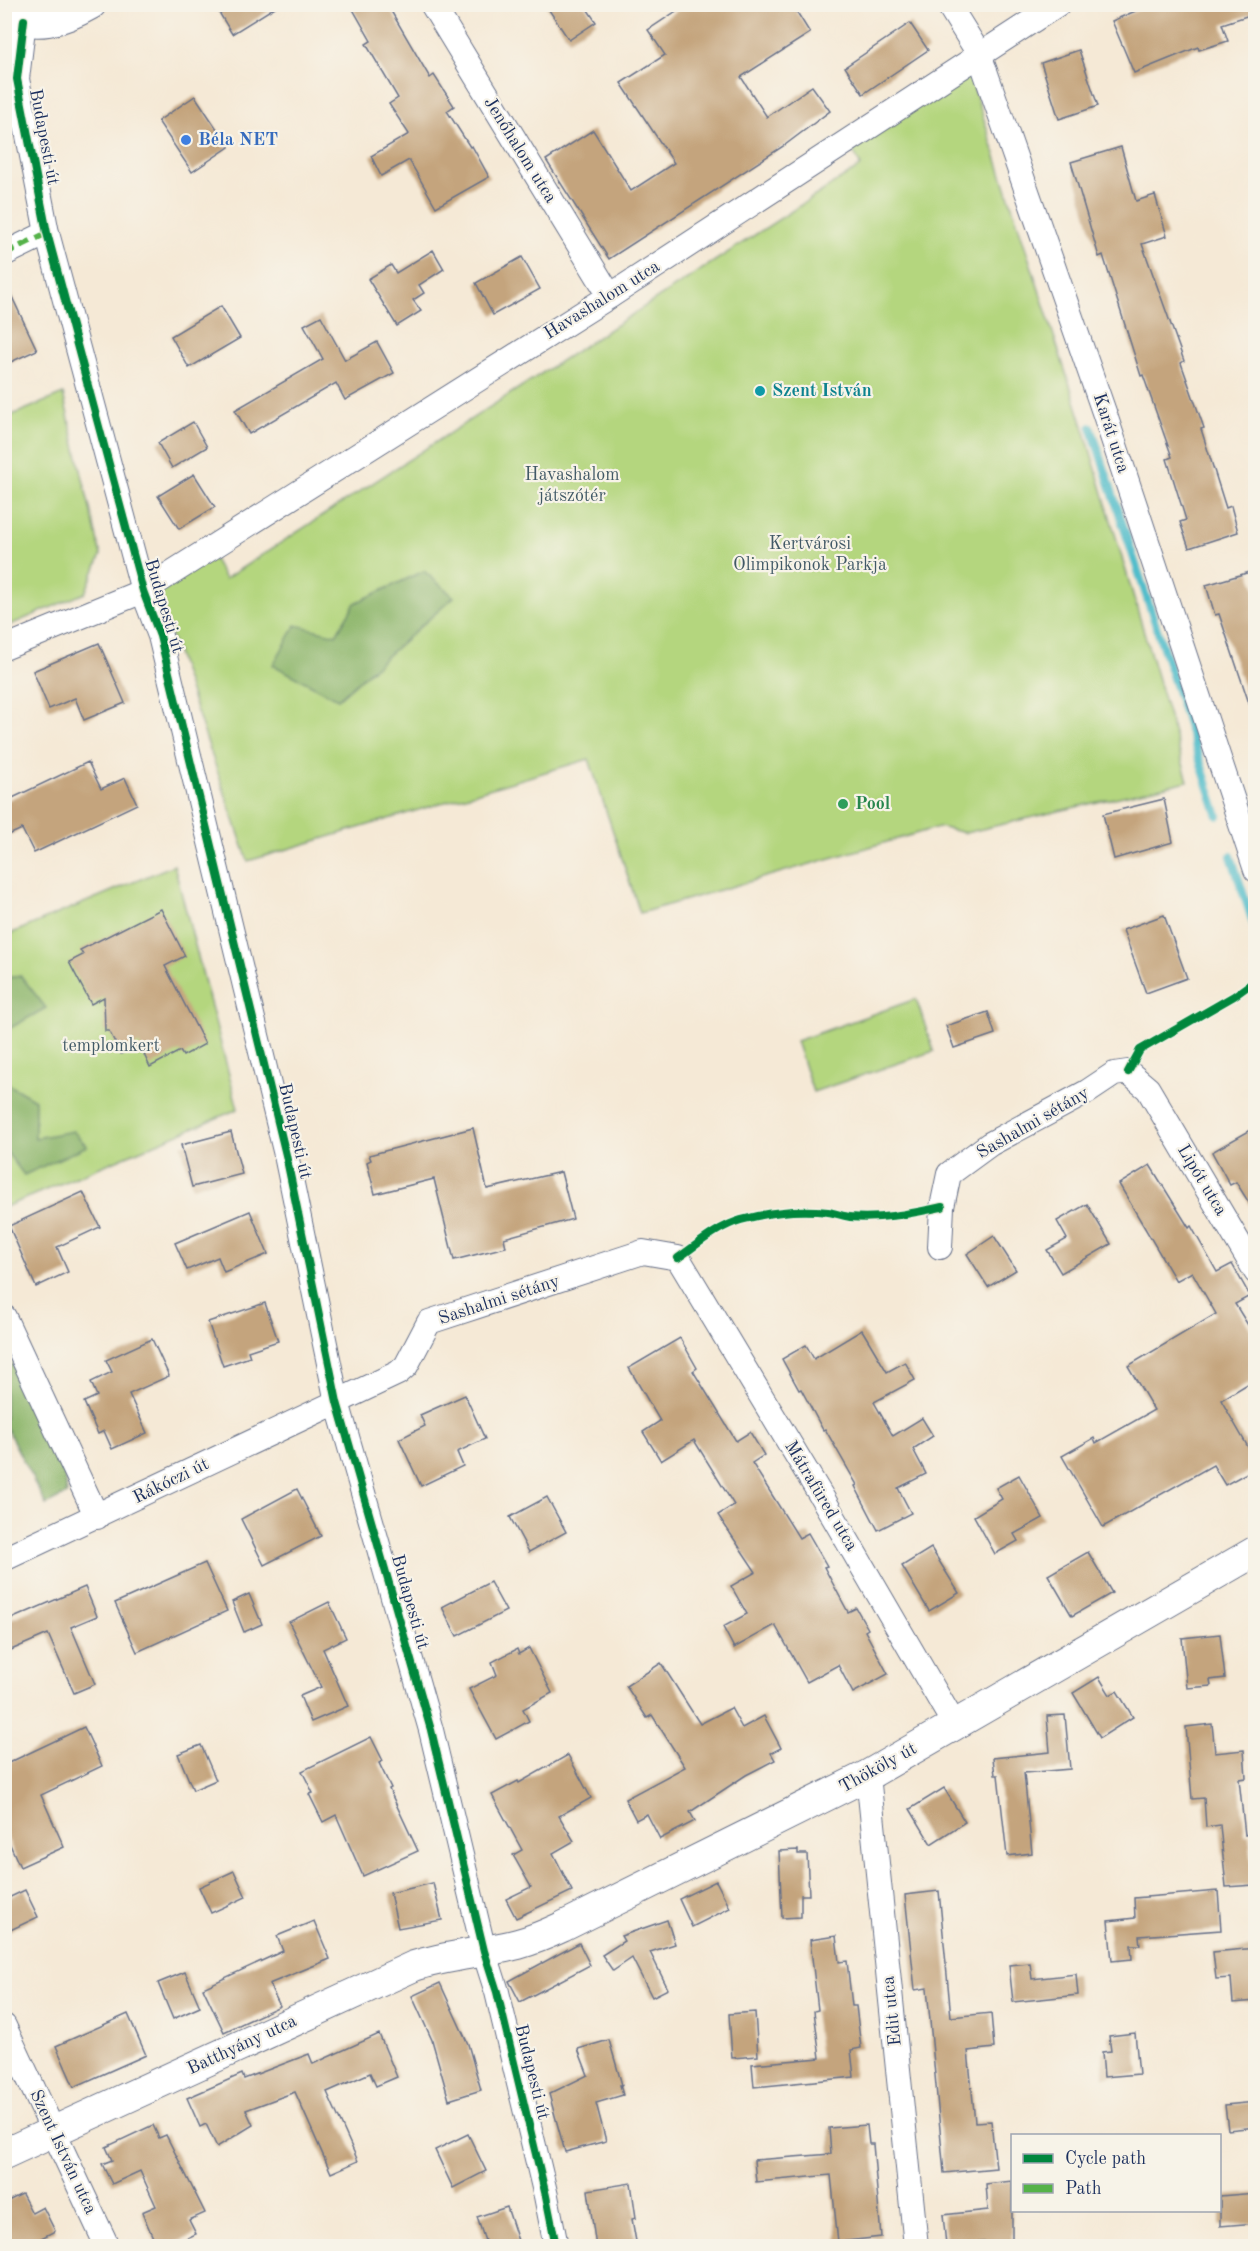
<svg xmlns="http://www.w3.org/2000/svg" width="1260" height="2251" font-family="'Old Standard TT',serif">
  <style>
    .green { fill: #b4d67e; stroke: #68826e; stroke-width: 1.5 }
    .forest { fill: #8fb76d; stroke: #557366; stroke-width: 1.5 }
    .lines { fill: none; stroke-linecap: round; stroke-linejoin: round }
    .stream { stroke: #51bdcb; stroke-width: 8 }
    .building { fill: #c4a47d }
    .minor-casing { stroke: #677088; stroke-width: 26 }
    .tertiary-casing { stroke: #677088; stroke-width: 32 }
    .minor { stroke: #fff; stroke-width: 24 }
    .tertiary { stroke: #fff; stroke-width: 30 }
    .quiet { stroke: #55b248; stroke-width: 6; stroke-dasharray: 12 6; stroke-linecap: butt }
    .cycleway-casing { stroke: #f7f3e8; stroke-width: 11 }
    .cycleway { stroke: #00873e; stroke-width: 8 }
    .shop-dot { fill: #3f7fe0; stroke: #f7f3e8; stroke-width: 2 }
    .culture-dot { fill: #0f9aa8; stroke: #f7f3e8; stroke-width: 2 }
    .leisure-dot { fill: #2e9e5b; stroke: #f7f3e8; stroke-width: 2 }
    .labels { text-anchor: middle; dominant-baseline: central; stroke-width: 4.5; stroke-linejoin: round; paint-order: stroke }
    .street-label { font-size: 18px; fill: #1b2f5e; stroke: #f7f3e8 }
    .shop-label { font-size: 18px; font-weight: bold; fill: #366cbe; stroke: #f7f3e8; text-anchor: start }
    .culture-label { font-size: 18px; font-weight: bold; fill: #0d838f; stroke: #f7f3e8; text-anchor: start }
    .park-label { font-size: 18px; fill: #415966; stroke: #f7f3e8 }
    .leisure-label { font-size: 18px; font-weight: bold; fill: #27864d; stroke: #f7f3e8; text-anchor: start }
  </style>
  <rect width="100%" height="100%" fill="#f7f3e8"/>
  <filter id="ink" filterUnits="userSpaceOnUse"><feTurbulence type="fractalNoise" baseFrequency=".0167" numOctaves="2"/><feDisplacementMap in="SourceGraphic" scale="12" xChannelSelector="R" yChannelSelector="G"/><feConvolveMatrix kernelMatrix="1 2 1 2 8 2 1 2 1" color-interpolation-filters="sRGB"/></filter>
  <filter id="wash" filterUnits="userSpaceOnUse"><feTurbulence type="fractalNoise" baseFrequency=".008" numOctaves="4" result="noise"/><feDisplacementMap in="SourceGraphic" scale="24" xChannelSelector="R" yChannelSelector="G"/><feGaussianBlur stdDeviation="1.35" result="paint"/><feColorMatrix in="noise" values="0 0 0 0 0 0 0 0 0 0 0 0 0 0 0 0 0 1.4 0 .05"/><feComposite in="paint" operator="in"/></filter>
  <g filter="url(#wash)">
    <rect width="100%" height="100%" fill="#f5e9d6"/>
    <g class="green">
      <path d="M968 70 1084 429 1188 781 965 833 939 827 640 913 589 759 248 861 154 586 211 554 225 579 861 166 852 149Z"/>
      <path d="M63 394 101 555 85 593 10 625 4 608 5 418Z"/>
      <path d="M174 865 238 1109 5 1207V936Z"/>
      <path d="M916 999 934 1051 813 1092 796 1041Z"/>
    </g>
    <g class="forest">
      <path d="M424 571 454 597 338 699 273 665 296 625 336 635 355 603Z"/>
      <path d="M21 976 46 1008 5 1031V978Z"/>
      <path d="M4 1082 35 1100V1138L73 1131 87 1146 24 1175 5 1150Z"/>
      <path d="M5 1349 64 1473 67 1494 46 1505 5 1425Z"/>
    </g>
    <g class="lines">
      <g class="stream">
        <path d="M1091 427 1218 816"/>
        <path d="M1231 856 1256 932"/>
      </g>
    </g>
    <g id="blocks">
      <g class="building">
        <path d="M214 4H280L232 34Z"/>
        <path d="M350 4H387L430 78 434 75 454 106 447 111 470 147 472 146 489 177 436 207 409 160 381 176 371 156 409 134 389 104 398 98 366 44 371 41Z"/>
        <path d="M545 4H584L596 22 569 40Z"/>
        <path d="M687 4H792L810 33 741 77 767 117 812 86 830 111 785 145 609 259 546 160 593 130 631 191 674 163 621 83 665 55 648 30Z"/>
        <path d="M1152 4H1256V13L1222 24 1228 41 1199 50 1198 47 1134 73 1112 21Z"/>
        <path d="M910 23 928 50 863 94 845 67Z"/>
        <path d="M1079 50 1098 106 1059 119 1041 63Z"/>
        <path d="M195 96 229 147 192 172 158 121Z"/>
        <path d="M1121 147 1136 201 1155 195 1167 236 1142 244 1184 361 1181 363 1204 428 1201 429 1226 508 1231 506 1238 532 1189 548 1180 522 1186 520 1167 459 1172 457 1143 375 1141 376 1103 255 1099 257 1071 162Z"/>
        <path d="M433 250 444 269 419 285 424 293 413 300 421 311 397 326 368 279 391 265 396 273Z"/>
        <path d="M522 257 540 289 493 315 476 283Z"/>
        <path d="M4 280 37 350 4 365Z"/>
        <path d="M221 306 240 338 189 368 171 336Z"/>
        <path d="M321 316 345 360 377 342 394 373 345 400 336 383 249 434 235 410 323 359 304 325Z"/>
        <path d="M193 422 207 447 172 468 158 443Z"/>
        <path d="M194 474 215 507 179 529 158 496Z"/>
        <path d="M1250 572 1256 589V712H1252L1219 614 1215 615 1206 585Z"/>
        <path d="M99 643 125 703 84 720 75 698 49 709 33 671Z"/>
        <path d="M88 762 101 789 125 778 137 804 34 853 22 829 4 837V802Z"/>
        <path d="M1164 799 1173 842 1114 859 1103 814Z"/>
        <path d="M161 909 185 956 165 966 205 1044 183 1056 180 1051 150 1067 139 1044 121 1054 109 1031H105L104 997 91 1004 69 962 83 955 80 950Z"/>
        <path d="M1164 915 1187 978 1146 993 1123 930Z"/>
        <path d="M988 1012 995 1034 954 1048 946 1026Z"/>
        <path d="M1256 1127V1214L1236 1182 1230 1185 1212 1152Z"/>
        <path d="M473 1128 487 1189 561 1172 573 1219 504 1238 506 1247 454 1260 434 1179 375 1194 367 1162 371 1160 369 1155Z"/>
        <path d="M231 1132 242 1174 192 1187 181 1145Z"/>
        <path d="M1150 1165 1189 1228 1191 1226 1217 1272 1232 1264 1250 1296 1235 1304 1256 1338V1379L1221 1400 1256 1461V1468L1225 1485 1213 1465 1103 1527 1062 1456 1094 1438 1096 1443 1154 1410 1128 1366 1216 1314 1192 1272 1176 1281 1119 1184Z"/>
        <path d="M83 1192 100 1227 57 1247 68 1272 36 1287 9 1226Z"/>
        <path d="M1087 1204 1111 1244 1061 1273 1047 1250 1067 1239 1057 1221Z"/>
        <path d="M250 1211 268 1254 224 1272 218 1257 187 1270 175 1243Z"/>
        <path d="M994 1236 1016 1270 988 1287 967 1254Z"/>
        <path d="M265 1303 278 1341 248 1351 250 1357 223 1366 208 1322Z"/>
        <path d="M862 1330 887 1372 905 1362 915 1380 874 1402 893 1436 922 1418 933 1436 913 1449 926 1474 898 1488 911 1513 878 1530 855 1486 857 1485 825 1429 823 1430 801 1389 799 1390 782 1359 806 1345 814 1359Z"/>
        <path d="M680 1338 697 1368 693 1371 736 1441 750 1432 764 1455 752 1463 799 1538 808 1533 827 1566 824 1567 848 1612 856 1608 868 1629 865 1631 888 1674 853 1693 838 1665 807 1682 775 1625 734 1648 723 1627 747 1614 731 1586 756 1572 718 1515 734 1505 694 1440 661 1461 643 1432 660 1421 629 1368Z"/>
        <path d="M152 1339 169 1376 129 1394 147 1433 112 1449 104 1431 98 1434 84 1402 97 1396 91 1382 112 1372 106 1360Z"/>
        <path d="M465 1395 485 1439 457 1452 463 1466 421 1486 399 1439 425 1426 420 1415Z"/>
        <path d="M1019 1475 1043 1518 1014 1534 1018 1541 995 1554 974 1516 1002 1499 996 1488Z"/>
        <path d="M297 1489 321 1536 264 1565 241 1519Z"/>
        <path d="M547 1497 566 1532 529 1552 510 1517Z"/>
        <path d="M931 1548 959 1593 929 1611 902 1566Z"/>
        <path d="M1088 1552 1112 1593 1072 1616 1048 1575Z"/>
        <path d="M205 1563 227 1611 137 1652 115 1603Z"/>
        <path d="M490 1582 506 1611 457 1636 442 1607Z"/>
        <path d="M85 1587 97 1616 71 1627 95 1684 74 1693 48 1634 4 1653V1622Z"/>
        <path d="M249 1594 262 1624 244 1632 232 1602Z"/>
        <path d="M329 1602 346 1638 323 1649 348 1706 311 1722 300 1696 321 1687 289 1622Z"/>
        <path d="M1220 1634 1225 1678 1210 1680 1211 1686 1187 1688 1182 1638Z"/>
        <path d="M529 1648 552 1693 523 1709 529 1721 496 1739 469 1689 497 1675 492 1662 517 1649 519 1654Z"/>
        <path d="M661 1663 700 1724 731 1708 742 1728 764 1716 781 1748 771 1753 775 1760 746 1775 690 1812 695 1821 660 1839 647 1814 636 1820 625 1799 685 1767 652 1715 647 1718 626 1686Z"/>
        <path d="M1099 1677 1110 1695 1117 1691 1133 1717 1100 1738 1073 1693Z"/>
        <path d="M1065 1715 1070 1769 1024 1773 1032 1853 1007 1856 998 1775H995L993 1758 1050 1752 1047 1716Z"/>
        <path d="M1212 1724 1215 1753 1244 1750 1246 1778 1239 1779 1245 1835 1249 1834 1254 1885 1226 1887 1220 1825 1206 1827 1204 1798 1192 1799 1186 1727Z"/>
        <path d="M84 1727 102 1766 41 1795 64 1847 20 1867 4 1831V1765Z"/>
        <path d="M371 1737 383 1761 379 1763 391 1788 389 1789 418 1851 363 1876 336 1815 323 1822 309 1794 313 1793 302 1771Z"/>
        <path d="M201 1745 216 1780 193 1790 178 1754Z"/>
        <path d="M568 1755 591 1798 559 1816 574 1841 553 1853 572 1891 516 1918 506 1899 531 1887 513 1855 522 1850 492 1795 518 1781 519 1783Z"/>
        <path d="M944 1788 965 1822 931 1844 910 1809Z"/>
        <path d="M798 1850V1854H807L809 1895H801V1917L782 1918 779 1851Z"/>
        <path d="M234 1871 246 1897 211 1913 199 1887Z"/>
        <path d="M716 1881 730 1908 692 1927 679 1899Z"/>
        <path d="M433 1883 442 1920 398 1928 390 1893Z"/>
        <path d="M25 1890 38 1917 4 1933V1900Z"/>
        <path d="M939 1891 951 2017 991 2013 994 2048 968 2051 975 2122 991 2121 996 2168 944 2173 927 1988 915 1990 905 1895Z"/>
        <path d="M1218 1891 1221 1930 1139 1936 1140 1945H1131L1132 1959 1112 1961 1108 1921 1135 1918 1134 1898Z"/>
        <path d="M667 1920 675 1944 650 1952 668 1989 652 1997 632 1958 613 1971 602 1955 624 1941 621 1936Z"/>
        <path d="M314 1921 330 1959 269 1984 280 2006 224 2032 203 1988 283 1951 277 1936Z"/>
        <path d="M836 1936 839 1962 847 1961 852 2006H856L861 2048 851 2050 854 2077 754 2087 752 2064 820 2058 814 2011 818 2010 810 1940Z"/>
        <path d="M579 1943 590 1965 520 2002 509 1981Z"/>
        <path d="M1256 1948V2001L1233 2003 1231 1978 1216 1979 1213 1952Z"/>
        <path d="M1030 1963 1032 1979 1076 1974 1078 1995 1013 2002 1009 1965Z"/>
        <path d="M185 1972 200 2007 173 2019 158 1983Z"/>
        <path d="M440 1983 468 2044 481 2090 449 2100 432 2040 412 1996Z"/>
        <path d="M755 2012 758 2056 732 2058 729 2014Z"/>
        <path d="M128 2014 146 2055 74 2087 56 2046Z"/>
        <path d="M1135 2033 1139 2074 1104 2077 1102 2052 1111 2051 1109 2036Z"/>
        <path d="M379 2034 397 2077 376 2086 370 2073 327 2092 358 2161 331 2173 295 2092 246 2110 253 2125 217 2147 206 2124 200 2127 187 2098 242 2074 244 2079 309 2054 313 2064Z"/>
        <path d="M609 2040 622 2085H620L623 2095 596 2103 606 2141 565 2152 549 2094 588 2075 578 2049Z"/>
        <path d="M1256 2102V2127L1228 2130 1225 2105Z"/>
        <path d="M153 2125 159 2138 166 2135 205 2213 189 2220 196 2234 168 2247H157L142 2212 156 2206 140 2171 112 2184 102 2164 112 2160 106 2147Z"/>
        <path d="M867 2125 869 2144H873L881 2237 838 2242 831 2175 756 2182 754 2160 831 2154 829 2128Z"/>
        <path d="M468 2134 486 2171 453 2188 435 2150Z"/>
        <path d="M1012 2181V2247H985L984 2241 946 2245 943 2215 988 2210 986 2184Z"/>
        <path d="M631 2183 636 2218 632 2219 637 2247H596L588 2190Z"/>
        <path d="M1256 2193V2223L1220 2226V2196Z"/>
        <path d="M22 2194 32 2213 43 2207 55 2231 24 2247H4V2203Z"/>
        <path d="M507 2207 520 2247H487L477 2217Z"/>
      </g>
    </g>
  </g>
  <g filter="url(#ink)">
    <use href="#blocks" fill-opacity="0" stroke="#677088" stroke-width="1.5"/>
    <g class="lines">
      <defs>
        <g id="minor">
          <path d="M432 4 610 296"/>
          <path d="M948 4 979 54 984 68 1104 412 1256 870"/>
          <path d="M24 20 17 79 47 233 143 591 160 636 286 1155 337 1402 431 1730 484 1951 497 1992 546 2196 556 2246"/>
          <path d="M4 254 47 233"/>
          <path d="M4 648 143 591 610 296 1058 4"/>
          <path d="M940 1247 942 1207 949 1174 990 1144 1087 1092 1114 1074 1128 1072 1148 1089 1256 1272"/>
          <path d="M4 1317 97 1517"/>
          <path d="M4 1559 398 1373 406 1366 429 1322 643 1252 678 1258 823 1499 954 1724"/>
          <path d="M868 1775 916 2246"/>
          <path d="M4 2026 107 2246"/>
        </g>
        <g id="tertiary">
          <path d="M4 13C35 30 63 20 91 4"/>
          <path d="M4 2154 414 1966C448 1955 484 1953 518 1944 533 1940 547 1934 562 1927L868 1775 1256 1551"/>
        </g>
      </defs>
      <use href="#minor" class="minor-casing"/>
      <use href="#tertiary" class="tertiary-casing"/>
      <use href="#minor" class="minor"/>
      <use href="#tertiary" class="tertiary"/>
      <path class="quiet" d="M4 254 47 233"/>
      <defs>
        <g id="cycleway">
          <path d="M24 20 17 79 47 233 143 591 160 636 286 1155 337 1402 431 1730 484 1951 497 1992 546 2196 556 2246"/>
          <path d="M1128 1072 1140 1050 1234 996 1256 980"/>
          <path d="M678 1258C698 1244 717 1227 741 1220 769 1212 799 1209 828 1212 835 1213 843 1216 850 1217 881 1220 913 1213 942 1207"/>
        </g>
      </defs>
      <use href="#cycleway" class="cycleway-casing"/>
      <use href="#cycleway" class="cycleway"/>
    </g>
  </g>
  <circle class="shop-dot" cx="186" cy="140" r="6"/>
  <circle class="culture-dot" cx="760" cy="391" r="6"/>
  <circle class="leisure-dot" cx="843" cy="804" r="6"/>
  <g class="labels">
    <g class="street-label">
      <text transform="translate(44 137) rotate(79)">Budapesti út</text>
      <text transform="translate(520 150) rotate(58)">Jenőhalom utca</text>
      <text transform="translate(602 300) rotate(-32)">Havashalom utca</text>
      <text transform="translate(1111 433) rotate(72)">Karát utca</text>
      <text transform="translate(164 606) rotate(73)">Budapesti út</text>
      <text transform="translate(1033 1123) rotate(-30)">Sashalmi sétány</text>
      <text transform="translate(295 1131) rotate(77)">Budapesti út</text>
      <text transform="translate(1202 1180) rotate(59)">Lipót utca</text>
      <text transform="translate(499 1300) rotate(-18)">Sashalmi sétány</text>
      <text transform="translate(171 1481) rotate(-26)">Rákóczi út</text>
      <text transform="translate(821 1496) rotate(59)">Mátrafüred utca</text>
      <text transform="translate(410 1602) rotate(74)">Budapesti út</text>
      <text transform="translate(878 1768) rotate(-29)">Thököly út</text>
      <text transform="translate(892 2011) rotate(-96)">Edit utca</text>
      <text transform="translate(242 2045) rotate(-25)">Batthyány utca</text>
      <text transform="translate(532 2072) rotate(76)">Budapesti út</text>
      <text transform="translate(63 2152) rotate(65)">Szent István utca</text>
    </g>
    <g class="shop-label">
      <text x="198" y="140">Béla NET</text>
    </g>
    <g class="culture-label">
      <text x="772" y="391">Szent István</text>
    </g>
    <g class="park-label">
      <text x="572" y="475">Havashalom<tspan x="572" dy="21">játszótér</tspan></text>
      <text x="810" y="544">Kertvárosi<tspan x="810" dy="21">Olimpikonok Parkja</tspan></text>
      <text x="111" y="1046">templomkert</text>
    </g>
    <g class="leisure-label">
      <text x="855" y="804">Pool</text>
    </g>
  </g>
  <rect width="1260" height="2251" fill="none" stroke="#f7f3e8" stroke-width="24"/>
  <rect x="1011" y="2134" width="210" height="78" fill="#f7f3e8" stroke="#9fa5b1" stroke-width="1.5"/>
  <rect x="1023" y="2154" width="30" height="9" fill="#00873e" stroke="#9fa5b1" stroke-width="1.5"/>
  <text x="1065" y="2164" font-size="18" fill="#1b2f5e">Cycle path</text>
  <rect x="1023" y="2184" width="30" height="9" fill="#55b248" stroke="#9fa5b1" stroke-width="1.5"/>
  <text x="1065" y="2194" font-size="18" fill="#1b2f5e">Path</text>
</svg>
